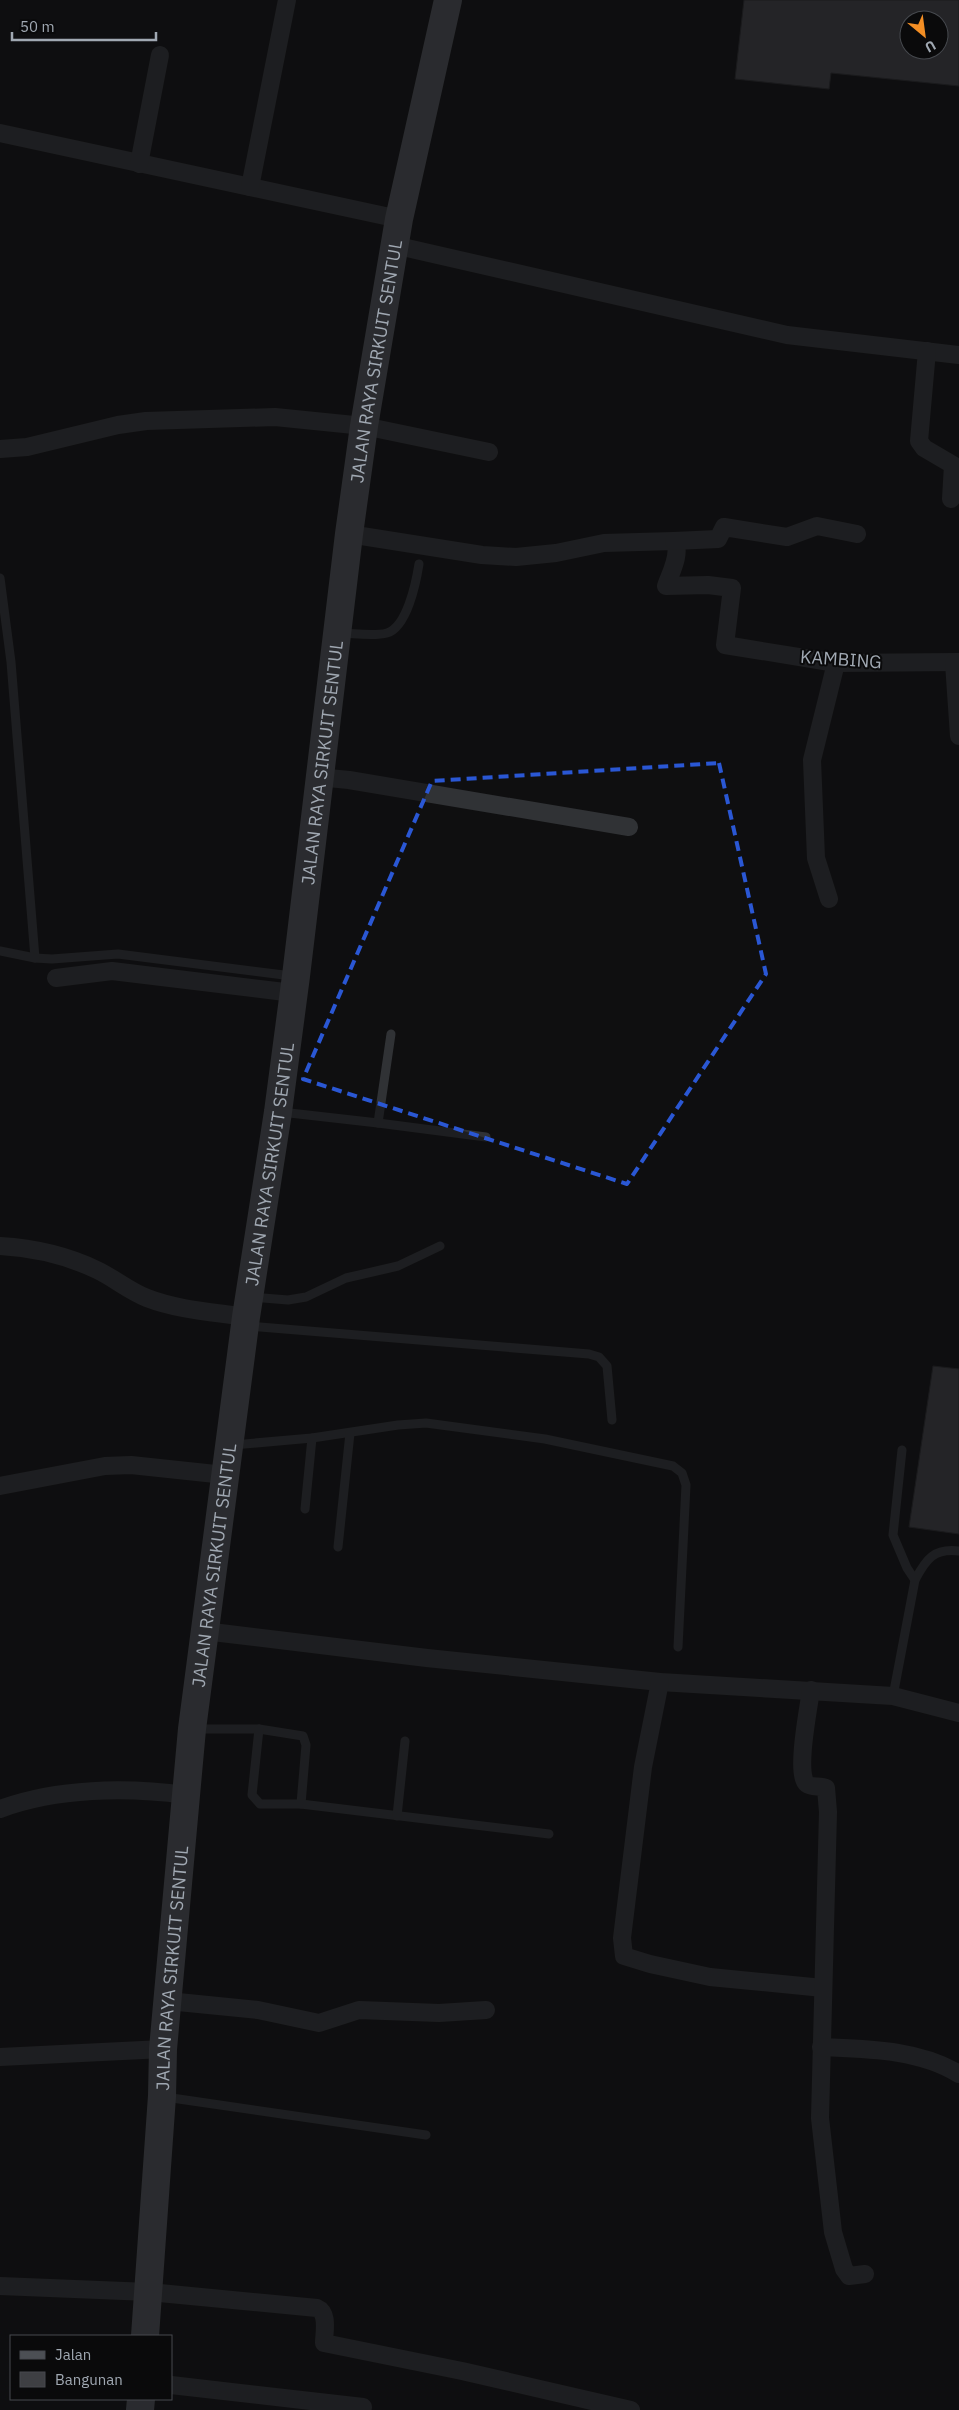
<svg xmlns="http://www.w3.org/2000/svg" width="959" height="2410" font-family="'IBM Plex Sans',sans-serif">
  <style>
    .building { fill: #3e3f43; stroke: #29292c; fill-rule: evenodd }
    .lines { fill: none; stroke-linecap: round; stroke-linejoin: round }
    .service { stroke: #303235; stroke-width: 9 }
    .minor { stroke: #303235; stroke-width: 18 }
    .primary { stroke: #4c4f54; stroke-width: 28 }
    .marked { fill: none; stroke: #2a57d4; stroke-width: 4; stroke-dasharray: 10 6; stroke-linejoin: round }
    .labels { text-anchor: middle; dominant-baseline: central; stroke-width: 4; stroke-linejoin: round; paint-order: stroke }
    .street-label { font-size: 18px; fill: #a0a8b2; stroke: #0a0a0b }
  </style>
  <rect width="100%" height="100%" fill="#0f0f10"/>
  <g class="building">
    <path d="M744 0H959V86L831 73 829 89 735 79ZM909 20H939V50H909Z"/>
    <path d="M933 1366 959 1369V1534L909 1527Z"/>
  </g>
  <g class="lines">
    <g class="service">
      <path d="M0 578 11 662 35 958 52 959 118 954 292 976"/>
      <path d="M339 633C353 633 373 637 387 633 407 627 416 583 419 564"/>
      <path d="M0 951 35 958"/>
      <path d="M281 1112 378 1123 391 1034"/>
      <path d="M378 1123 486 1137"/>
      <path d="M251 1297 288 1300 306 1297 346 1278 398 1266 440 1246"/>
      <path d="M247 1326 589 1354 599 1357 607 1366 612 1420"/>
      <path d="M233 1445 312 1438 398 1425 426 1423 545 1439 673 1466 682 1473 686 1485 678 1647"/>
      <path d="M305 1509 312 1438"/>
      <path d="M338 1547 350 1433"/>
      <path d="M915 1580C926 1559 934 1548 959 1551"/>
      <path d="M893 1696 915 1580 907 1568 893 1535 902 1450"/>
      <path d="M196 1729H259L303 1736 306 1745 301 1804"/>
      <path d="M259 1729 252 1795 260 1804H301L549 1834"/>
      <path d="M397 1816 405 1741"/>
      <path d="M165 2097 426 2135"/>
    </g>
    <g class="minor">
      <path d="M0 133 399 219"/>
      <path d="M139 164 160 55"/>
      <path d="M250 187 287 0"/>
      <path d="M394 245 787 335 959 355"/>
      <path d="M927 351 919 441 924 448 953 465 951 499"/>
      <path d="M0 449 27 447 118 425 146 421 275 417 364 426 489 452"/>
      <path d="M349 534 482 555 516 557 556 553 604 543 674 541C682 553 670 574 666 586L708 585 732 588 725 645 836 663 959 662"/>
      <path d="M674 541 718 539 724 527 787 537 817 526 857 534"/>
      <path d="M954 663 959 736"/>
      <path d="M318 777 349 780 629 827"/>
      <path d="M829 899 816 858 812 760 836 663"/>
      <path d="M56 978 112 971 293 993"/>
      <path d="M0 1246C34 1248 66 1255 97 1270 114 1278 129 1291 147 1298 178 1310 213 1312 246 1317"/>
      <path d="M0 1486 105 1466 131 1465 225 1475"/>
      <path d="M204 1631 427 1658 660 1682 893 1696 959 1713"/>
      <path d="M660 1682 643 1767 622 1938 624 1956 650 1964 710 1977 823 1988"/>
      <path d="M811 1690C809 1706 795 1775 807 1784 812 1788 820 1785 826 1788L828 1812 820 2118 833 2232 844 2269 849 2276 865 2274"/>
      <path d="M0 1809C57 1788 126 1787 186 1795"/>
      <path d="M168 2001 258 2010 319 2023 359 2010 439 2013 486 2010"/>
      <path d="M821 2047C866 2049 919 2049 959 2074"/>
      <path d="M0 2057 163 2049"/>
      <path d="M0 2286 149 2292 317 2308C329 2313 324 2333 324 2343L462 2371 631 2410"/>
      <path d="M171 2385 363 2407"/>
    </g>
    <g class="primary">
      <path id="s1" d="M145 2336 162 2096 163 2049 192 1729 246 1317 278 1112 296 976 349 534 364 426 399 219 448 0"/>
      <path d="M140 2410 141 2399"/>
    </g>
  </g>
  <path d="M0 0H959V2410H0ZM719 763 766 974 627 1184 303 1079 432 781Z" fill="#0f0f10" fill-opacity=".55" fill-rule="evenodd"/>
  <path class="marked" d="M719 763 766 974 627 1184 303 1079 432 781Z"/>
  <g class="labels">
    <g class="street-label">
      <text stroke="none"><textPath href="#s1" startOffset="1989">JALAN RAYA SIRKUIT SENTUL</textPath></text>
      <text transform="translate(841 659) rotate(4)">KAMBING</text>
      <text stroke="none"><textPath href="#s1" startOffset="1584">JALAN RAYA SIRKUIT SENTUL</textPath></text>
      <text stroke="none"><textPath href="#s1" startOffset="1179">JALAN RAYA SIRKUIT SENTUL</textPath></text>
      <text stroke="none"><textPath href="#s1" startOffset="774">JALAN RAYA SIRKUIT SENTUL</textPath></text>
      <text stroke="none"><textPath href="#s1" startOffset="369">JALAN RAYA SIRKUIT SENTUL</textPath></text>
    </g>
  </g>
  <rect x="10" y="2335" width="162" height="65" fill="#0a0a0b" stroke="#46494e"/>
  <rect x="20" y="2351" width="25" height="8" fill="#4c4f54" stroke="#46494e"/>
  <text x="55" y="2360" font-size="15" fill="#a0a8b2">Jalan</text>
  <rect x="20" y="2372" width="25" height="15" fill="#3e3f43" stroke="#46494e"/>
  <text x="55" y="2385" font-size="15" fill="#a0a8b2">Bangunan</text>
  <g transform="translate(924 35) rotate(151)"><circle r="24" fill="#0a0a0b" stroke="#46494e"/>
  <path d="M0-4L9 19L0 12L-9 19Z" fill="#f38e24"/>
  <text y="-8" font-size="14" font-weight="bold" text-anchor="middle" fill="#a0a8b2">U</text>
  </g>
  <path d="M12 32v8h144v-8" fill="none" stroke="#a0a8b2" stroke-width="2.5"/>
  <text x="20" y="32" font-size="15" fill="#a0a8b2" stroke="#0a0a0b" stroke-width="4" paint-order="stroke">50 m</text>
</svg>
